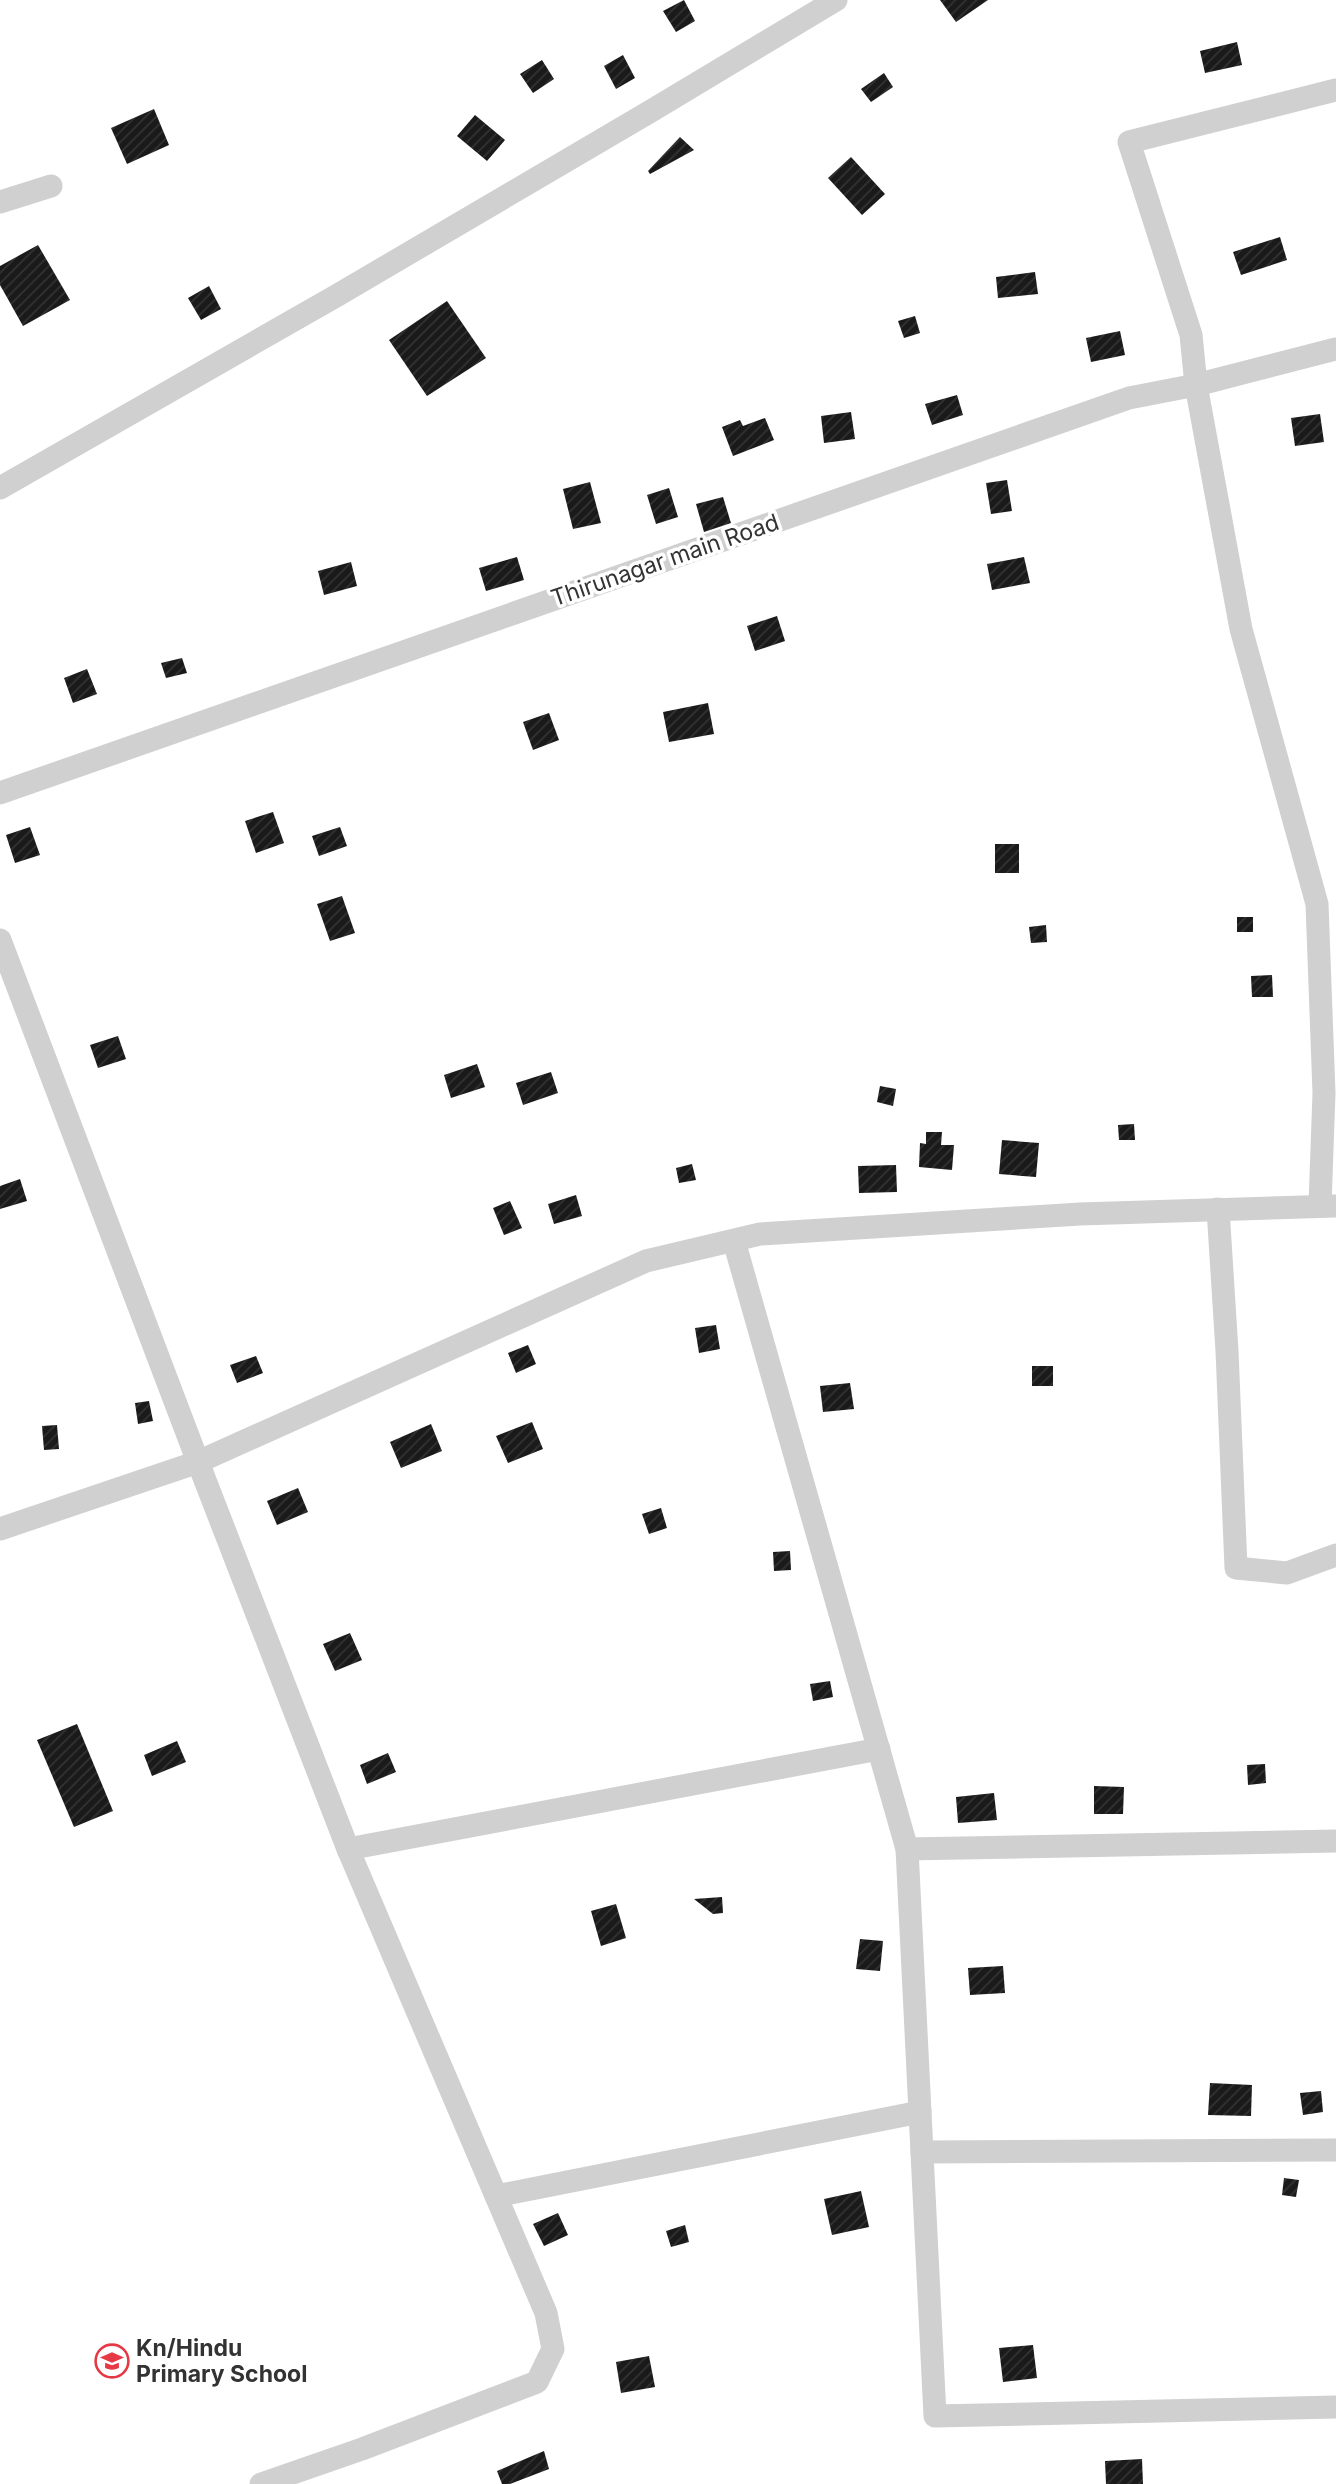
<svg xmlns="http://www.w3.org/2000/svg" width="1336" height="2484" font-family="Inter,sans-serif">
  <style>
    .building { fill: url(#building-hatch) }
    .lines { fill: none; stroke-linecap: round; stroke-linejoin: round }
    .minor { stroke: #d0d0d0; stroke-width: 23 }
    .labels { text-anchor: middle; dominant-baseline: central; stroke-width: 7; stroke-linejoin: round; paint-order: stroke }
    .street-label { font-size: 23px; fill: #333; stroke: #fff }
    .poi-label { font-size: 23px; font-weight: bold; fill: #333; stroke: #fff; text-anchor: start }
  </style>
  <defs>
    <pattern id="building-hatch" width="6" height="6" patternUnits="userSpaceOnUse" patternTransform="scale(1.75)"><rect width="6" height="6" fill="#1a1a1a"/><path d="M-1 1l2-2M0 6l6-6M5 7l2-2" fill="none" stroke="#333"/></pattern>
  </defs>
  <rect width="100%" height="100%" fill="#fff"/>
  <g class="building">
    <path d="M684 0 695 21 676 32 663 11Z"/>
    <path d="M940 0H988L956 22Z"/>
    <path d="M1237 42 1242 65 1205 73 1200 51Z"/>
    <path d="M623 55 635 78 616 89 604 66Z"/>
    <path d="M542 60 554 79 533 93 520 74Z"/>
    <path d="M884 73 893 87 871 102 861 89Z"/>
    <path d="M154 109 169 145 127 164 111 128Z"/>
    <path d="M475 115 505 140 487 161 457 136Z"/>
    <path d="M680 137 694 150 650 174 648 171Z"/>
    <path d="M851 157 885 194 862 215 828 178Z"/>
    <path d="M1280 237 1287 260 1241 275 1233 252Z"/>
    <path d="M38 245 70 300 23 326 0 285V266Z"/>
    <path d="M1035 272 1038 294 998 298 996 277Z"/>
    <path d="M209 286 221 309 201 320 188 298Z"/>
    <path d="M447 301 486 358 427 396 389 340Z"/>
    <path d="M915 316 920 333 904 338 898 321Z"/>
    <path d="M1120 331 1125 355 1091 362 1086 338Z"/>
    <path d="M957 395 963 415 932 425 925 404Z"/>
    <path d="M851 412 855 439 824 443 821 416Z"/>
    <path d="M1320 414 1324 442 1295 446 1291 418Z"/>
    <path d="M765 418 774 440 733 456 722 427 740 420 743 426Z"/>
    <path d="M1007 480 1012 511 991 514 986 483Z"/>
    <path d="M590 482 601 523 573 529 563 489Z"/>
    <path d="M669 488 678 517 656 524 647 495Z"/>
    <path d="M723 497 731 523 704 532 696 504Z"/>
    <path d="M517 557 524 580 486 591 479 568Z"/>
    <path d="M1024 557 1030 583 992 590 987 564Z"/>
    <path d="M351 562 357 586 324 595 318 571Z"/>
    <path d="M777 616 785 641 755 651 747 626Z"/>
    <path d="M182 658 187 673 166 678 161 663Z"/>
    <path d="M87 669 97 694 73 703 64 678Z"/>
    <path d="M708 703 714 734 669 742 663 712Z"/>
    <path d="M549 713 559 740 533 750 523 722Z"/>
    <path d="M273 812 284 843 256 853 245 821Z"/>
    <path d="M30 827 40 855 15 863 6 835Z"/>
    <path d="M340 827 347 846 319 856 312 836Z"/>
    <rect x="995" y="844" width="24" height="29"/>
    <path d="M342 896 355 933 330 941 317 904Z"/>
    <rect x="1237" y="917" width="16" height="15"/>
    <path d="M1046 925 1047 942 1031 943 1029 927Z"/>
    <path d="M1272 975 1273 997H1252L1251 976Z"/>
    <path d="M118 1036 126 1059 98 1068 90 1045Z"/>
    <path d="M477 1064 485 1087 451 1098 444 1075Z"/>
    <path d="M551 1072 558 1093 523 1105 516 1083Z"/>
    <path d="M880 1086 896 1089 893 1106 877 1102Z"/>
    <path d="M1134 1124 1135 1140H1119L1118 1125Z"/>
    <path d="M926 1132H942L941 1145H954L952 1170 919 1167 920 1143 926 1144Z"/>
    <path d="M1002 1140 1039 1143 1036 1177 999 1174Z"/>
    <path d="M692 1164 696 1180 679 1183 676 1168Z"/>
    <path d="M896 1165 897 1192 859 1193 858 1166Z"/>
    <path d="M20 1179 27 1201 0 1209V1186Z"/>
    <path d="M576 1195 582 1216 554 1224 548 1204Z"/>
    <path d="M510 1201 522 1228 504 1235 493 1208Z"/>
    <path d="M716 1325 720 1349 699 1353 695 1328Z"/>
    <path d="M528 1345 536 1364 516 1373 508 1353Z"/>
    <path d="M256 1356 263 1373 237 1383 230 1365Z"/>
    <rect x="1032" y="1366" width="21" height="20"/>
    <path d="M850 1383 854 1409 823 1412 820 1386Z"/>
    <path d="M149 1401 153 1421 138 1424 135 1403Z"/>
    <path d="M532 1422 543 1449 508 1463 496 1436Z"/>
    <path d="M431 1424 442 1451 401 1468 390 1442Z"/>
    <path d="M57 1425 59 1449 44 1450 42 1426Z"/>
    <path d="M298 1488 308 1512 277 1525 267 1501Z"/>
    <path d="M661 1508 667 1528 649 1534 642 1514Z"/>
    <path d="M790 1551 791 1570 774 1571 773 1552Z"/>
    <path d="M350 1633 362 1660 335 1671 323 1644Z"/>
    <path d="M830 1681 833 1697 813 1701 810 1684Z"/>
    <path d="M77 1724 113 1811 74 1827 37 1740Z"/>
    <path d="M177 1741 186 1762 152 1776 144 1755Z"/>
    <path d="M388 1753 396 1772 367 1784 360 1765Z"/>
    <path d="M1265 1764 1266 1783 1248 1785 1247 1765Z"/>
    <path d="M1094 1786 1124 1787 1123 1814H1094Z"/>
    <path d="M994 1793 997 1820 958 1823 956 1797Z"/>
    <path d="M722 1897 723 1913 713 1914 694 1899Z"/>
    <path d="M616 1904 626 1938 601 1946 591 1911Z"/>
    <path d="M860 1939 883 1941 880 1971 856 1969Z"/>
    <path d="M1003 1966 1005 1993 970 1995 968 1968Z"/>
    <path d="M1210 2083 1252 2085 1251 2116 1208 2115Z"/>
    <path d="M1321 2091 1323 2112 1303 2115 1300 2093Z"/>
    <path d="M1284 2178 1299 2180 1296 2197 1282 2195Z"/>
    <path d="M861 2191 869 2227 832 2235 824 2199Z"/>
    <path d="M558 2213 568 2235 544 2246 533 2224Z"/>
    <path d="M685 2225 689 2242 671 2247 666 2231Z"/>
    <path d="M1033 2345 1037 2378 1003 2382 999 2348Z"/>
    <path d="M649 2356 655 2387 621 2393 616 2362Z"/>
    <path d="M544 2451 549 2469 510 2484H502L497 2471Z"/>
    <path d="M1142 2459 1143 2484H1106L1105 2461Z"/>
  </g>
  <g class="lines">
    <g class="minor">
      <path d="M0 202 51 186"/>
      <path d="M0 488 336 296 651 111 836 0"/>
      <path d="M0 793 1129 398 1196 385 1336 349"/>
      <path d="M0 940 198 1462 348 1849 546 2313 553 2349 537 2382 362 2449 261 2484"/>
      <path d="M1320 1205 1324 1093 1317 904 1241 629 1196 385 1191 335 1129 142 1336 90"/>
      <path d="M1218 1209 1227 1351 1236 1568 1287 1573 1336 1555"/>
      <path d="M734 1241 907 1849 935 2416 1336 2407"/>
      <path d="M0 1529 198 1462 646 1261 760 1234 1080 1214 1336 1206"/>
      <path d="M348 1849 879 1749"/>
      <path d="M907 1849 1336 1841"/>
      <path d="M922 2152 1336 2150"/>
      <path d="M496 2196 920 2112"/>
    </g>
  </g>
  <defs>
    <symbol id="school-ring" viewBox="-11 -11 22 22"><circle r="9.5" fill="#fff" stroke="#e63946" stroke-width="1.5"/><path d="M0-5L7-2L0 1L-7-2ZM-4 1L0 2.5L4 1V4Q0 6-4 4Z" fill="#e63946"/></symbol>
  </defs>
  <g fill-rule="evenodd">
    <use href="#school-ring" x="93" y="2342" width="38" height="38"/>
  </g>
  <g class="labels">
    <g class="street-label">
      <text transform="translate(665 560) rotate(-19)">Thirunagar main Road</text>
    </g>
    <g class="poi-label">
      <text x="136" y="2348">Kn/Hindu<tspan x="136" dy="26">Primary School</tspan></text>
    </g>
  </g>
</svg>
